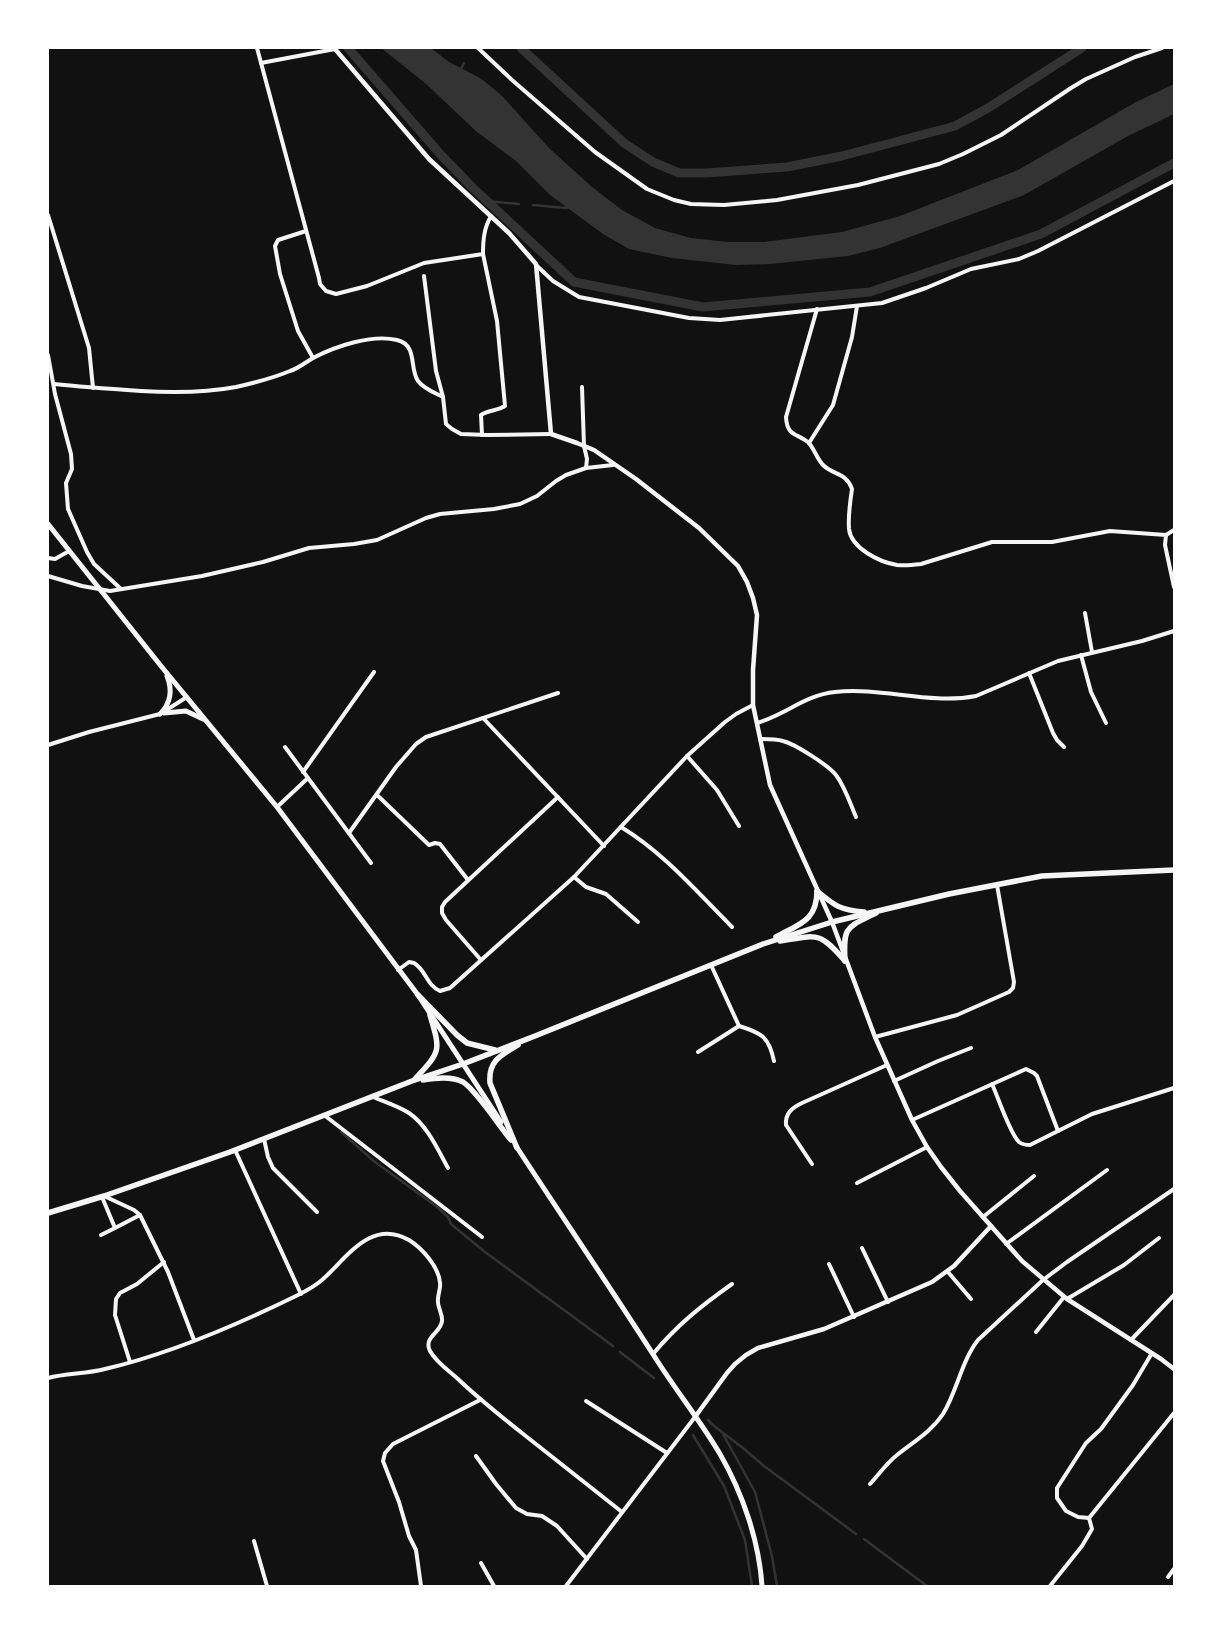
<svg xmlns="http://www.w3.org/2000/svg" width="1222" height="1634" font-family="'Fira Sans',sans-serif">
  <style>
    .water { fill: #333 }
    .lines { fill: none; stroke-linecap: round; stroke-linejoin: round }
    .stream { stroke: #333; stroke-width: 2.5 }
    .canal { stroke: #333; stroke-width: 9 }
    .minor { stroke: #f5f5f5; stroke-width: 4 }
    .tertiary { stroke: #f5f5f5; stroke-width: 4.5 }
    .secondary { stroke: #f5f5f5; stroke-width: 5 }
    .primary { stroke: #f5f5f5; stroke-width: 5.5 }
  </style>
  <rect width="100%" height="100%" fill="#111"/>
  <path class="water" d="M381 48H431L449 62 480 78 494 89 503 97 549 148 592 187 622 210 655 228 691 238 728 242H764L842 232 900 216 1018 170 1136 102 1174 84V114L1128 136 1024 195 880 248 848 256 770 264 736 265 672 258 629 249 603 234 550 195 516 161 477 132 425 83Z"/>
  <g class="lines">
    <g class="stream">
      <path d="M460 71 464 63"/>
      <path d="M487 201 519 204"/>
      <path d="M533 205 566 208 569 207"/>
      <path d="M341 1132 375 1162 436 1206 448 1217 451 1224 485 1252 613 1346"/>
      <path d="M620 1352 654 1378"/>
      <path d="M708 1420 714 1426 743 1448 764 1466 856 1534"/>
      <path d="M723 1434 755 1492 772 1556 777 1586"/>
      <path d="M693 1435 724 1486 745 1540 752 1586"/>
      <path d="M864 1539 927 1586"/>
    </g>
    <g class="canal">
      <path d="M348 48 441 155 473 188 574 282 703 307 870 292 1041 234 1174 163"/>
      <path d="M521 48 624 143 653 162 679 173H706L787 167 842 156 955 126 988 108 1082 48"/>
    </g>
    <g class="minor">
      <path d="M257 48 319 278 320 284 326 291 336 294 367 286 424 263 483 254C483 240 484 228 491 216"/>
      <path d="M478 48 512 80 595 152 647 189 674 200 691 204 724 205 777 200 858 185 939 164 963 154 1001 135 1071 88 1086 79 1135 57 1162 48"/>
      <path d="M261 63 335 49"/>
      <path d="M48 215 89 348 93 388"/>
      <path d="M306 231 278 240 275 246 280 274 298 331 313 358"/>
      <path d="M536 265 553 281 579 297 689 318 720 320 882 303 926 288 971 269 1019 259 1038 251 1174 181"/>
      <path d="M424 276 436 371 443 397 446 424 452 429 461 434 487 435 551 434"/>
      <path d="M817 309 786 417C787 436 796 433 808 442 814 448 817 459 823 465 833 475 847 473 852 489 850 502 848 516 849 529 851 548 879 562 897 565 905 566 913 565 921 564L992 542H1052L1110 531 1166 535 1165 545 1174 587"/>
      <path d="M48 355 55 394 71 454 72 469 66 483 68 509 87 552 94 564 121 589"/>
      <path d="M54 384C83 387 112 389 141 391 173 393 204 393 236 387 254 383 273 378 290 371 299 368 306 362 313 358 336 346 372 334 397 340 418 345 409 368 418 381 424 389 435 393 443 397"/>
      <path d="M582 387 584 446 587 459 586 468"/>
      <path d="M482 435 481 415C488 410 497 411 505 406L497 321 483 254"/>
      <path d="M809 443 833 405 852 337 857 306"/>
      <path d="M1166 535 1174 530"/>
      <path d="M48 558 55 559 69 551"/>
      <path d="M48 576 82 586 110 591 202 576 263 562 309 548 354 544 377 540 426 518 440 514 494 509 520 504 537 496 556 481 566 475 586 468 613 465"/>
      <path d="M1085 613 1092 652"/>
      <path d="M1081 655 1091 692 1106 723"/>
      <path d="M1029 673 1053 733 1057 740 1064 747"/>
      <path d="M483 718 604 846"/>
      <path d="M757 723C785 715 805 695 835 692 882 687 929 705 976 696L1058 661 1142 641 1174 631"/>
      <path d="M760 739C768 739 776 739 783 741 795 744 828 765 836 775 845 787 850 803 856 817"/>
      <path d="M48 745 89 732 160 714 187 697"/>
      <path d="M285 747 371 863"/>
      <path d="M687 756 717 790 739 826"/>
      <path d="M303 772 374 672"/>
      <path d="M377 795 429 845 435 843 440 844 468 880"/>
      <path d="M277 807 308 778"/>
      <path d="M621 827C664 853 697 892 732 927"/>
      <path d="M349 833 396 767 416 744 426 737 558 693"/>
      <path d="M574 877 586 887 606 894 638 922"/>
      <path d="M481 960 446 920 442 913V907L445 902 558 797"/>
      <path d="M398 970 409 962 414 963C426 970 427 986 440 991L450 988 574 877 687 756 725 722 736 714 753 705"/>
      <path d="M739 1026C762 1033 769 1037 774 1061"/>
      <path d="M875 1037 957 1015 1009 992 1013 988 1014 982 997 885"/>
      <path d="M698 1052 739 1026 711 965"/>
      <path d="M894 1081 938 1061 971 1048"/>
      <path d="M992 1084C998 1097 1010 1134 1019 1142 1023 1145 1026 1145 1030 1145L1092 1114 1174 1088"/>
      <path d="M373 1097C385 1102 398 1106 409 1113 427 1125 438 1150 448 1168"/>
      <path d="M324 1115 482 1237"/>
      <path d="M912 1120 1026 1069 1034 1073 1037 1076 1058 1131"/>
      <path d="M264 1139 268 1157 273 1168 317 1212"/>
      <path d="M235 1150 301 1294"/>
      <path d="M812 1164 786 1125C785 1113 792 1108 802 1103L887 1065"/>
      <path d="M857 1183 927 1147"/>
      <path d="M104 1196 134 1210 140 1215 168 1272 194 1340"/>
      <path d="M102 1197 115 1228 140 1215"/>
      <path d="M983 1217 1034 1176"/>
      <path d="M101 1235 115 1228"/>
      <path d="M1006 1244 1107 1170"/>
      <path d="M862 1248 888 1302"/>
      <path d="M829 1264 854 1317"/>
      <path d="M948 1272 971 1299"/>
      <path d="M1067 1299 1124 1265 1159 1238"/>
      <path d="M1036 1332 1064 1297"/>
      <path d="M1131 1340 1174 1295"/>
      <path d="M653 1354C677 1325 701 1306 732 1284"/>
      <path d="M130 1362 115 1315 116 1299 120 1293 137 1284 164 1262"/>
      <path d="M48 1378C66 1373 86 1374 105 1369 170 1354 239 1324 298 1295 306 1291 315 1286 322 1280 347 1258 371 1218 409 1240 422 1248 439 1267 440 1283 441 1289 437 1296 438 1302 438 1308 443 1315 442 1321 441 1333 423 1337 430 1351 436 1362 449 1371 458 1379 480 1400 503 1418 527 1437 559 1462 590 1487 622 1512"/>
      <path d="M586 1401 667 1453"/>
      <path d="M476 1456 496 1484 516 1508 527 1514 542 1516 557 1526 587 1559"/>
      <path d="M870 1484C879 1474 887 1463 897 1455 913 1442 931 1432 943 1414 957 1391 962 1360 978 1340L1043 1280 1067 1262 1174 1189"/>
      <path d="M1089 1518 1078 1517 1066 1511 1057 1498V1488L1086 1443 1101 1429 1133 1385 1152 1353"/>
      <path d="M254 1541 267 1586"/>
      <path d="M481 1563 494 1586"/>
      <path d="M1168 1577 1174 1569"/>
      <path d="M421 1586 416 1550 409 1536 399 1502 383 1461 385 1453 393 1444 480 1400"/>
      <path d="M566 1586 695 1417"/>
      <path d="M1050 1586 1082 1546 1092 1529 1089 1518 1174 1413"/>
    </g>
    <g class="tertiary">
      <path d="M335 49 429 159 509 233 536 264 551 434 577 443 594 450 636 479 699 528 738 566 747 582 753 598 757 615 753 670V705L770 785 832 922 875 1037 912 1120 927 1147 941 1167 960 1191 1022 1261 1067 1299 1161 1359 1174 1369"/>
      <path d="M695 1417 727 1373 735 1364 746 1355 758 1348 824 1329 932 1282 954 1266 991 1226"/>
    </g>
    <g class="secondary">
      <path d="M48 524 161 666 277 807 418 995 501 1122"/>
      <path d="M164 713 186 711 203 719"/>
      <path d="M160 714C171 703 173 691 167 676"/>
      <path d="M516 1146C563 1218 612 1290 658 1362 678 1393 701 1422 720 1454 743 1494 759 1541 762 1586"/>
    </g>
    <g class="primary">
      <path d="M817 891C835 906 840 910 864 912"/>
      <path d="M776 937C799 924 817 921 817 891"/>
      <path d="M780 941C818 935 819 931 845 961"/>
      <path d="M845 961C843 926 846 928 876 913"/>
      <path d="M418 995 457 1035 467 1043 495 1050"/>
      <path d="M414 1080C441 1051 441 1052 430 1015"/>
      <path d="M423 1080C436 1078 451 1076 463 1082 476 1090 500 1127 511 1140"/>
      <path d="M517 1148 490 1083C488 1061 501 1055 518 1045"/>
      <path d="M48 1213 104 1196 230 1152 412 1081 463 1064 535 1036 763 944 832 922 949 894 1042 876 1174 870"/>
    </g>
  </g>
  <rect width="1222" height="1634" fill="none" stroke="#ffffff" stroke-width="98"/>
</svg>
